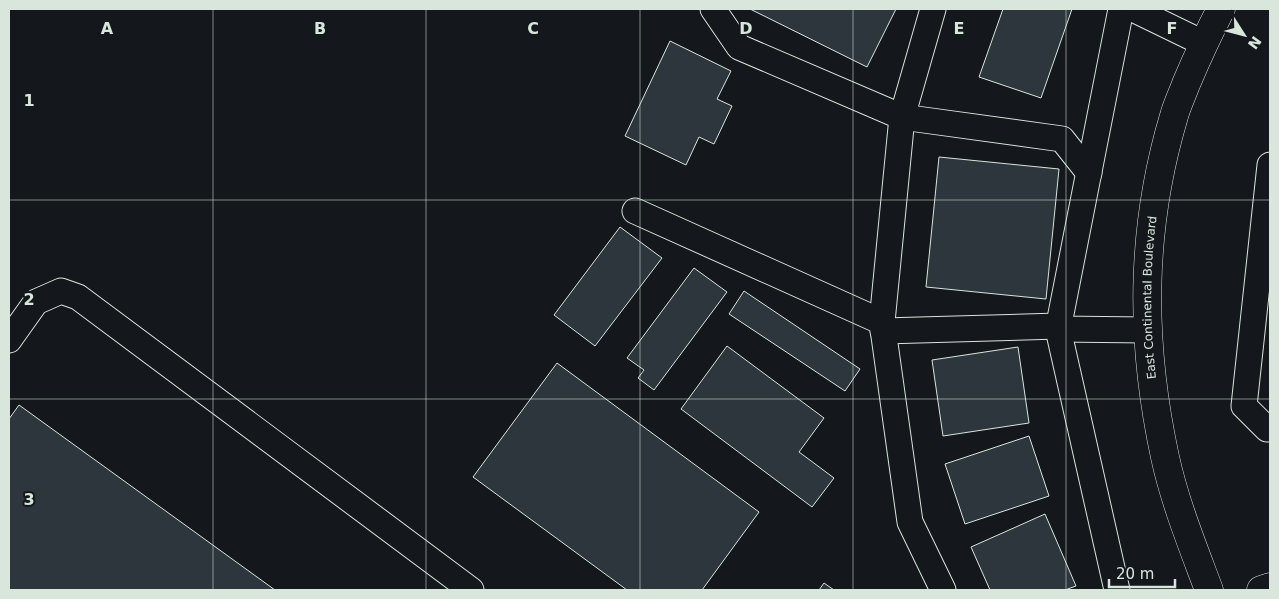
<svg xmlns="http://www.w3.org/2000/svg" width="1279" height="599" font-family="'DejaVu Sans',sans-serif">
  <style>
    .building { fill: #2c363c; stroke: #d8e6dc }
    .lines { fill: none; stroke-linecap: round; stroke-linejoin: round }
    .minor-casing { stroke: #d8e6dc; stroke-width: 27 }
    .major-casing { stroke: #d8e6dc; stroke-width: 29 }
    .minor { stroke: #14181c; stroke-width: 25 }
    .major { stroke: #14181c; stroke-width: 28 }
    .grid { fill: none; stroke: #d8e6dc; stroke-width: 1; stroke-opacity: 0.55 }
    .labels { text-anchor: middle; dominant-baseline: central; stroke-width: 4; stroke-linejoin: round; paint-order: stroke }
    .street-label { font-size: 12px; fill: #d8e6dc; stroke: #14181c }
    .grid-label { font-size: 16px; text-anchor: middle; font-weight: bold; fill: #d8e6dc; stroke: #14181c; stroke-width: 4; stroke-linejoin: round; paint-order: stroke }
  </style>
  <rect width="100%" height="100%" fill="#14181c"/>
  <g class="building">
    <path d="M750 9H896L867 67Z"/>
    <path d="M1003 9H1072L1041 98 979 77Z"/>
    <path d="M670 41 731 71 717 99 732 106 714 144 699 137 686 165 625 136Z"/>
    <path d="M939 157 1059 169 1046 299 926 287Z"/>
    <path d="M620 227 662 258 595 346 554 315Z"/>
    <path d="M694 268 727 292 654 390 638 378 644 370 627 358Z"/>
    <path d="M744 291 860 369 845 391 729 314Z"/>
    <path d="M727 346 824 418 799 452 834 478 812 507 681 409Z"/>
    <path d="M1018 347 1029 423 943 436 932 360Z"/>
    <path d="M557 363 759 512 702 590H627L473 477Z"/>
    <path d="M19 405 275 590H9V419Z"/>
    <path d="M1029 436 1049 496 965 524 945 464Z"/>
    <path d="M1045 514 1076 586 1065 590H990L971 547Z"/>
    <path d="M824 583 834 590H819Z"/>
  </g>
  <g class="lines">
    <defs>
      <g id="minor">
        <path d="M713 9 739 47 902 117 882 322"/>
        <path d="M933 9 902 117 1062 139 1089 173"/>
        <path d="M1121 9 1058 329 1147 330"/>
        <path d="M1133 9 1203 43"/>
        <path d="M1270 165 1244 406 1267 429H1270"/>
        <path d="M635 211 882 322 910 522 943 590"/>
        <path d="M1058 329 1117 590"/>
        <path d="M883 331 1059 326"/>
        <path d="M9 340 36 302 61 291 78 297 471 590"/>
      </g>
      <g id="major">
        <path id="s1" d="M1209 590C1193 547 1175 503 1165 457 1140 341 1140 230 1174 116 1177 105 1182 95 1186 84 1197 58 1208 34 1221 9"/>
        <path d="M1261 590 1270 587"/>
      </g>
    </defs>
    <use href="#minor" class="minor-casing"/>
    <use href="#major" class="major-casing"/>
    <use href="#minor" class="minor"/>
    <use href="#major" class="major"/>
  </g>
  <path class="grid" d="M213 9V590M426 9V590M640 9V590M853 9V590M1066 9V590M9 200H1270M9 399H1270"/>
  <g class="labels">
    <g class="street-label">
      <text stroke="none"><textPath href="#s1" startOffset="301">East Continental Boulevard</textPath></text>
    </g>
  </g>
  <g class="grid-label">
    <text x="107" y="34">A</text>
    <text x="320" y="34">B</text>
    <text x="533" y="34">C</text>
    <text x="746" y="34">D</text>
    <text x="959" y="34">E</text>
    <text x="1172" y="34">F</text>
    <text x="29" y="106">1</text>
    <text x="29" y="305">2</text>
    <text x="29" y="505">3</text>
  </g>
  <rect width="1279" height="599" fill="none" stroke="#d8e6dc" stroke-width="20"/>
  <g transform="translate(1244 35) rotate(126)" stroke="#14181c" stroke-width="4" paint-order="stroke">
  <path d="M0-4L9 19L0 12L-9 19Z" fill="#d8e6dc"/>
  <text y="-8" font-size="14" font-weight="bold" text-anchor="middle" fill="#d8e6dc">N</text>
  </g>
  <path d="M1109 579v8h66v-8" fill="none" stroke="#d8e6dc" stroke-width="2.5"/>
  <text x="1116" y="579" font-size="15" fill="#d8e6dc" stroke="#14181c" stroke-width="4" paint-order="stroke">20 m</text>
</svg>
